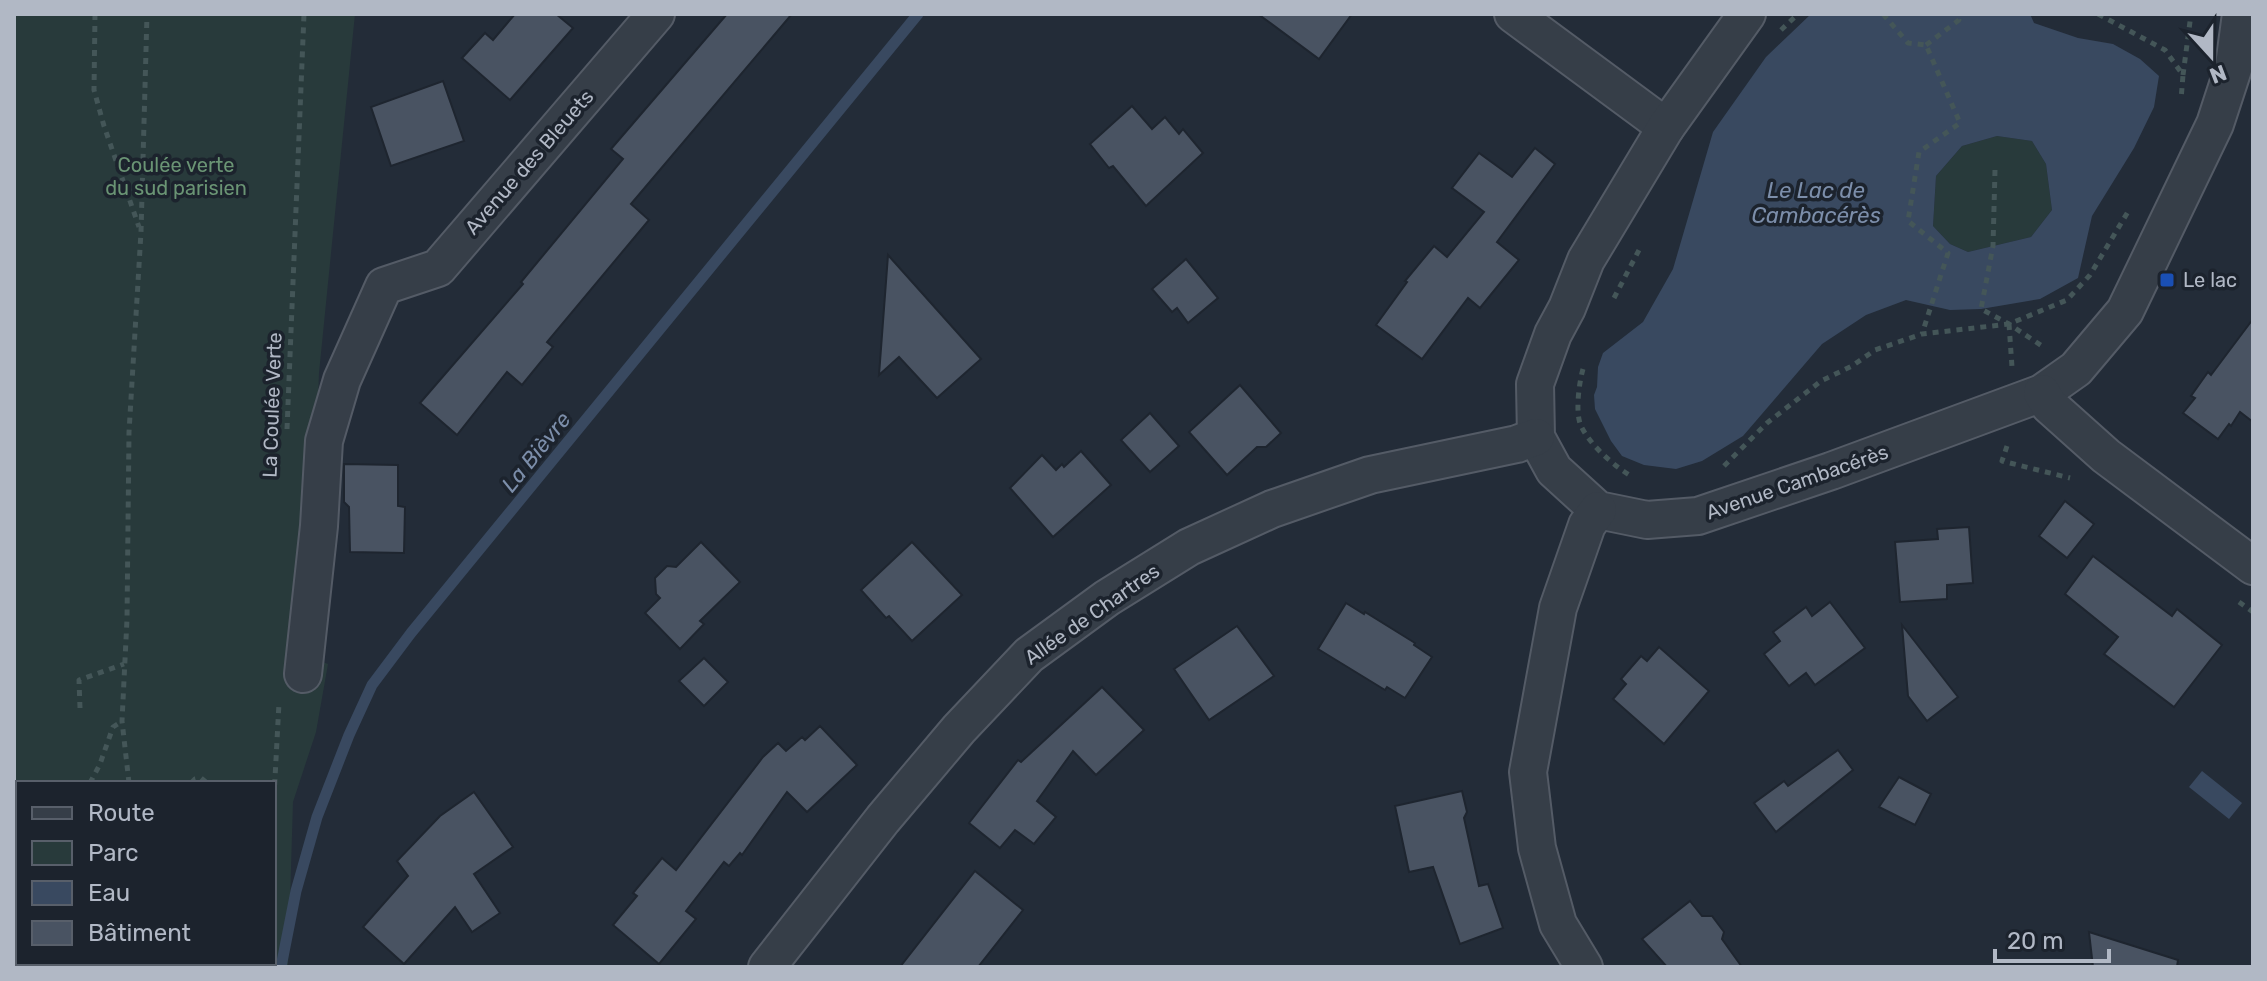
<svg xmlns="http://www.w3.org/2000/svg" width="2267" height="981" font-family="Rubik,sans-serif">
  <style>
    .green { fill: #283a3b; fill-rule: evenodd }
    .water { fill: #394960; fill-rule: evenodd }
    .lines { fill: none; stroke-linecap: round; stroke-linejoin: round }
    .stream { stroke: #394960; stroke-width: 11 }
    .building { fill: #495362; stroke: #1e252f; stroke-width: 2 }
    .minor-casing { stroke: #545b66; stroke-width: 40 }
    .path { stroke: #445658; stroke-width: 5; stroke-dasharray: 6 6; stroke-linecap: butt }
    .minor { stroke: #363e48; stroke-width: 36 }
    .transit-dot { fill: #1a4fb4; stroke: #1c232d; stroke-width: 3 }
    .labels { text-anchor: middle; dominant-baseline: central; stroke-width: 7; stroke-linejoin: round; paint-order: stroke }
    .street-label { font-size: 20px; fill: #b1b8c5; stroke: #1c232d }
    .park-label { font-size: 20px; fill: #6a9474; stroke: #1c232d }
    .poi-label { font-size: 20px; fill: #b1b8c5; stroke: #1c232d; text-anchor: start }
    .water-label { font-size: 22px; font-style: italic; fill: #7c8eaa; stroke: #1c232d }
  </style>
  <rect width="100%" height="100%" fill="#232c38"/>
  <g class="green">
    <path d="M14 14H355L319 373 313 535 315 659 328 664 316 732 293 802 288 967H14ZM18 783H274V963H18Z"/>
    <path d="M1997 136 2032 141 2046 164 2052 210 2031 237 1968 252 1950 244 1933 226 1936 176 1962 146Z"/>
  </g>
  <g class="water">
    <path d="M1811 14H2030L2034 23 2078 38 2113 44 2140 59 2159 76 2154 107 2134 148 2092 216 2078 278 2040 299 1981 309 1950 310 1906 300 1866 315 1822 344 1743 436 1702 461 1676 469 1644 465 1622 456 1611 441 1595 409 1594 395 1597 387 1598 367 1603 353 1643 322 1673 269 1713 132 1766 57ZM1997 136 2032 141 2046 164 2052 210 2031 237 1968 252 1950 244 1933 226 1936 176 1962 146Z"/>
    <path d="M2202 771 2242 803 2229 819 2189 787Z"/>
  </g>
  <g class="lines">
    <path class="stream" d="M281 967 296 891 317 817 349 735 372 685 411 633 918 14"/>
  </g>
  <g class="building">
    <path d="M515 14H556L573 28 510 100 462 58 485 33 493 40Z"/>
    <path d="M727 14H792L631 204 649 220 547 342 553 347 522 385 507 372 457 435 420 403 523 284 521 282 623 159 611 149Z"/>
    <path d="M1258 14H1352L1319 59Z"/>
    <path d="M443 81 464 141 391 166 371 107Z"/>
    <path d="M1132 106 1152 129 1165 117 1179 134 1183 129 1203 153 1146 206 1113 166 1109 168 1090 144Z"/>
    <path d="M1535 148 1555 164 1497 242 1519 260 1480 308 1468 298 1422 359 1376 325 1407 282 1405 281 1434 246 1447 257 1484 212 1452 188 1479 153 1512 177Z"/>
    <path d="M888 255 981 359 937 398 899 357 879 375Z"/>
    <path d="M1186 259 1218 298 1188 323 1177 308 1172 312 1152 289Z"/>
    <path d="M2253 319V422L2240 412 2231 426 2229 424 2218 439 2183 413 2195 398 2191 396 2208 372 2211 375Z"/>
    <path d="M1240 385 1281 433 1266 447H1257L1227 475 1189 432Z"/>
    <path d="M1150 413 1179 446 1150 472 1121 440Z"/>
    <path d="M1081 451 1111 485 1053 537 1010 488 1042 455 1056 470 1062 464 1064 467Z"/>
    <path d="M344 464 398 465V506L405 507 404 553 350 552 349 507 344 502Z"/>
    <path d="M2065 501 2094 524 2067 558 2039 536Z"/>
    <path d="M1969 527 1973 583 1947 585V599L1900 602 1895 542 1938 539 1937 529Z"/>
    <path d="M701 542 740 582 700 621 704 624 680 649 645 613 660 598 656 594 655 578 667 566 676 567Z"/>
    <path d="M912 542 962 595 912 641 889 616 886 618 861 590Z"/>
    <path d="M2093 556 2172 616 2177 609 2222 645 2174 707 2104 654 2118 637 2065 594Z"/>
    <path d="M1830 602 1865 648 1815 685 1806 673 1789 686 1764 654 1780 641 1773 632 1806 607 1812 616Z"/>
    <path d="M1346 603 1364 614 1365 612 1415 643 1414 645 1432 657 1405 698 1387 687 1385 690 1318 649Z"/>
    <path d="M1902 625 1958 697 1927 721 1908 696Z"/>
    <path d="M1237 626 1274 676 1209 720 1174 669Z"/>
    <path d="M1659 647 1709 691 1664 744 1613 699 1626 684 1621 679 1641 656 1647 661Z"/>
    <path d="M704 658 728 682 704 706 679 681Z"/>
    <path d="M1102 687 1144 730 1096 775 1073 751 1037 801 1056 817 1034 844 1015 830 1000 848 969 823 1018 760 1021 762Z"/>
    <path d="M820 726 857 765 807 812 787 792 742 855 740 853 729 866 724 862 686 911 696 919 659 964 613 925 637 896 633 893 662 858 676 870 763 757 778 743 786 751 802 737 805 740Z"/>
    <path d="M1838 750 1853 770 1776 832 1754 803 1784 781 1788 786Z"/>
    <path d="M1899 777 1931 794 1915 825 1879 807Z"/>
    <path d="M1462 791 1467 812 1464 818 1479 886 1488 884 1503 928 1460 944 1433 867 1409 872 1395 806Z"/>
    <path d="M474 792 513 847 474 874 500 913 472 932 455 907 404 964 363 927 408 876 397 861 440 816Z"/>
    <path d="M975 871 1023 910 978 967H900Z"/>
    <path d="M1690 901 1702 916H1712L1724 932 1722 939 1742 967H1667L1642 939Z"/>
    <path d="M2089 932 2178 960 2177 967H2093Z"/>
  </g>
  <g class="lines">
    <defs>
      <g id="minor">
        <path d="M1513 14 1666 127"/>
        <path d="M1747 14 1666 127 1586 260 1567 308 1553 334 1535 384 1536 437 1554 470 1598 510 1647 520 1698 516 1831 471 2042 393 2076 369 2125 311 2215 124 2234 66 2241 14"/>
        <path d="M2042 393 2049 405 2106 456 2253 566"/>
        <path d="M303 674 319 526 324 441 342 380 384 286 438 268 656 14"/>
        <path d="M767 967 883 819 959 729 1029 655 1107 598 1189 547 1272 509 1370 475 1517 444 1536 437"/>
        <path d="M1584 967 1558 924 1537 848 1528 772 1558 608 1587 525 1598 510"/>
      </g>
    </defs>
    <use href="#minor" class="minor-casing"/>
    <g class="path">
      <path d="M95 14 94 90 104 126 139 227"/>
      <path d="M1883 14 1908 43 1926 45 1960 123 1919 152 1908 221 1948 253 1922 334"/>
      <path d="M2098 14 2165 50 2183 75 2181 100"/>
      <path d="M1781 30 1798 14"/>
      <path d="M1926 45 1959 20 1957 14"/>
      <path d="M2183 75 2191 14"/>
      <path d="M1995 170 1993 246 1981 309 2009 324 2045 348"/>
      <path d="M1614 298 1639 250"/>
      <path d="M2009 324 2012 367"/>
      <path d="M1583 369C1579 383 1575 413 1581 426 1590 445 1614 466 1631 476"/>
      <path d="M287 429 304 14"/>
      <path d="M2007 446 2002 461 2070 478"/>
      <path d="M1724 466 1767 423 1821 381 1852 366 1875 350 1922 334 2009 324 2067 300 2090 275 2129 210"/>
      <path d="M2239 602 2253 612"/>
      <path d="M80 708 79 680 124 664"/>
      <path d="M90 783 100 764 113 727 121 722"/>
      <path d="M129 783 122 721 127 619 129 432 141 232 147 14"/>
      <path d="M191 783 195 779 201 778 207 783"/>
      <path d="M274 797 279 703"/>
      <path d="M227 963V967"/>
      <path d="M81 967V963"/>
      <path d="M136 967V963"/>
      <path d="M244 967 245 963"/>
    </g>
    <use href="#minor" class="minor"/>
  </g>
  <rect class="transit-dot" x="2159" y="272" width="16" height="16" rx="4"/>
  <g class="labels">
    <g class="street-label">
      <text transform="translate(529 162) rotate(-49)">Avenue des Bleuets</text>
      <text transform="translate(272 405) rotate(-88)">La Coulée Verte</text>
      <text transform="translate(1797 482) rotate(-19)">Avenue Cambacérès</text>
      <text transform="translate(1092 614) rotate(-35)">Allée de Chartres</text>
    </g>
    <g class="park-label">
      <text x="176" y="165">Coulée verte<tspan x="176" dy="23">du sud parisien</tspan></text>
    </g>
    <g class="poi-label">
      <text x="2183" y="280">Le lac</text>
    </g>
    <g class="water-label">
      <text x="1816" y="190">Le Lac de<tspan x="1816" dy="25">Cambacérès</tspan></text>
      <text transform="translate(536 452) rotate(-51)">La Bièvre</text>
    </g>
  </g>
  <rect width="2267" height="981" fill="none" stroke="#b1b8c5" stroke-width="32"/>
  <rect x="16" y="781" width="260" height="184" fill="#1c232d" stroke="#585f6a" stroke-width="2"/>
  <rect x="32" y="807" width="40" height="12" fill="#363e48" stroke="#585f6a" stroke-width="2"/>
  <text x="88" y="821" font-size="24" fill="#b1b8c5">Route</text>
  <rect x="32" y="841" width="40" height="24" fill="#283a3b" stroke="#585f6a" stroke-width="2"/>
  <text x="88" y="861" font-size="24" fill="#b1b8c5">Parc</text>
  <rect x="32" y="881" width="40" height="24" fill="#394960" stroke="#585f6a" stroke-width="2"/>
  <text x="88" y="901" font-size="24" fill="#b1b8c5">Eau</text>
  <rect x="32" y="921" width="40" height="24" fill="#495362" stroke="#585f6a" stroke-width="2"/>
  <text x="88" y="941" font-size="24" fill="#b1b8c5">Bâtiment</text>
  <g transform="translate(2211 56) rotate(159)" stroke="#1c232d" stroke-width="6" paint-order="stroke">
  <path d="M0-6L14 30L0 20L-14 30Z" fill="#b1b8c5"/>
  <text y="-12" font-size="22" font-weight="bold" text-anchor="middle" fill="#b1b8c5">N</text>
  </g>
  <path d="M1995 949v12h114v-12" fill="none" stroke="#b1b8c5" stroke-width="4"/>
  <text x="2007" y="949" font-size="24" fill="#b1b8c5" stroke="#1c232d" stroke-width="6" paint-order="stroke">20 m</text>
</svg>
